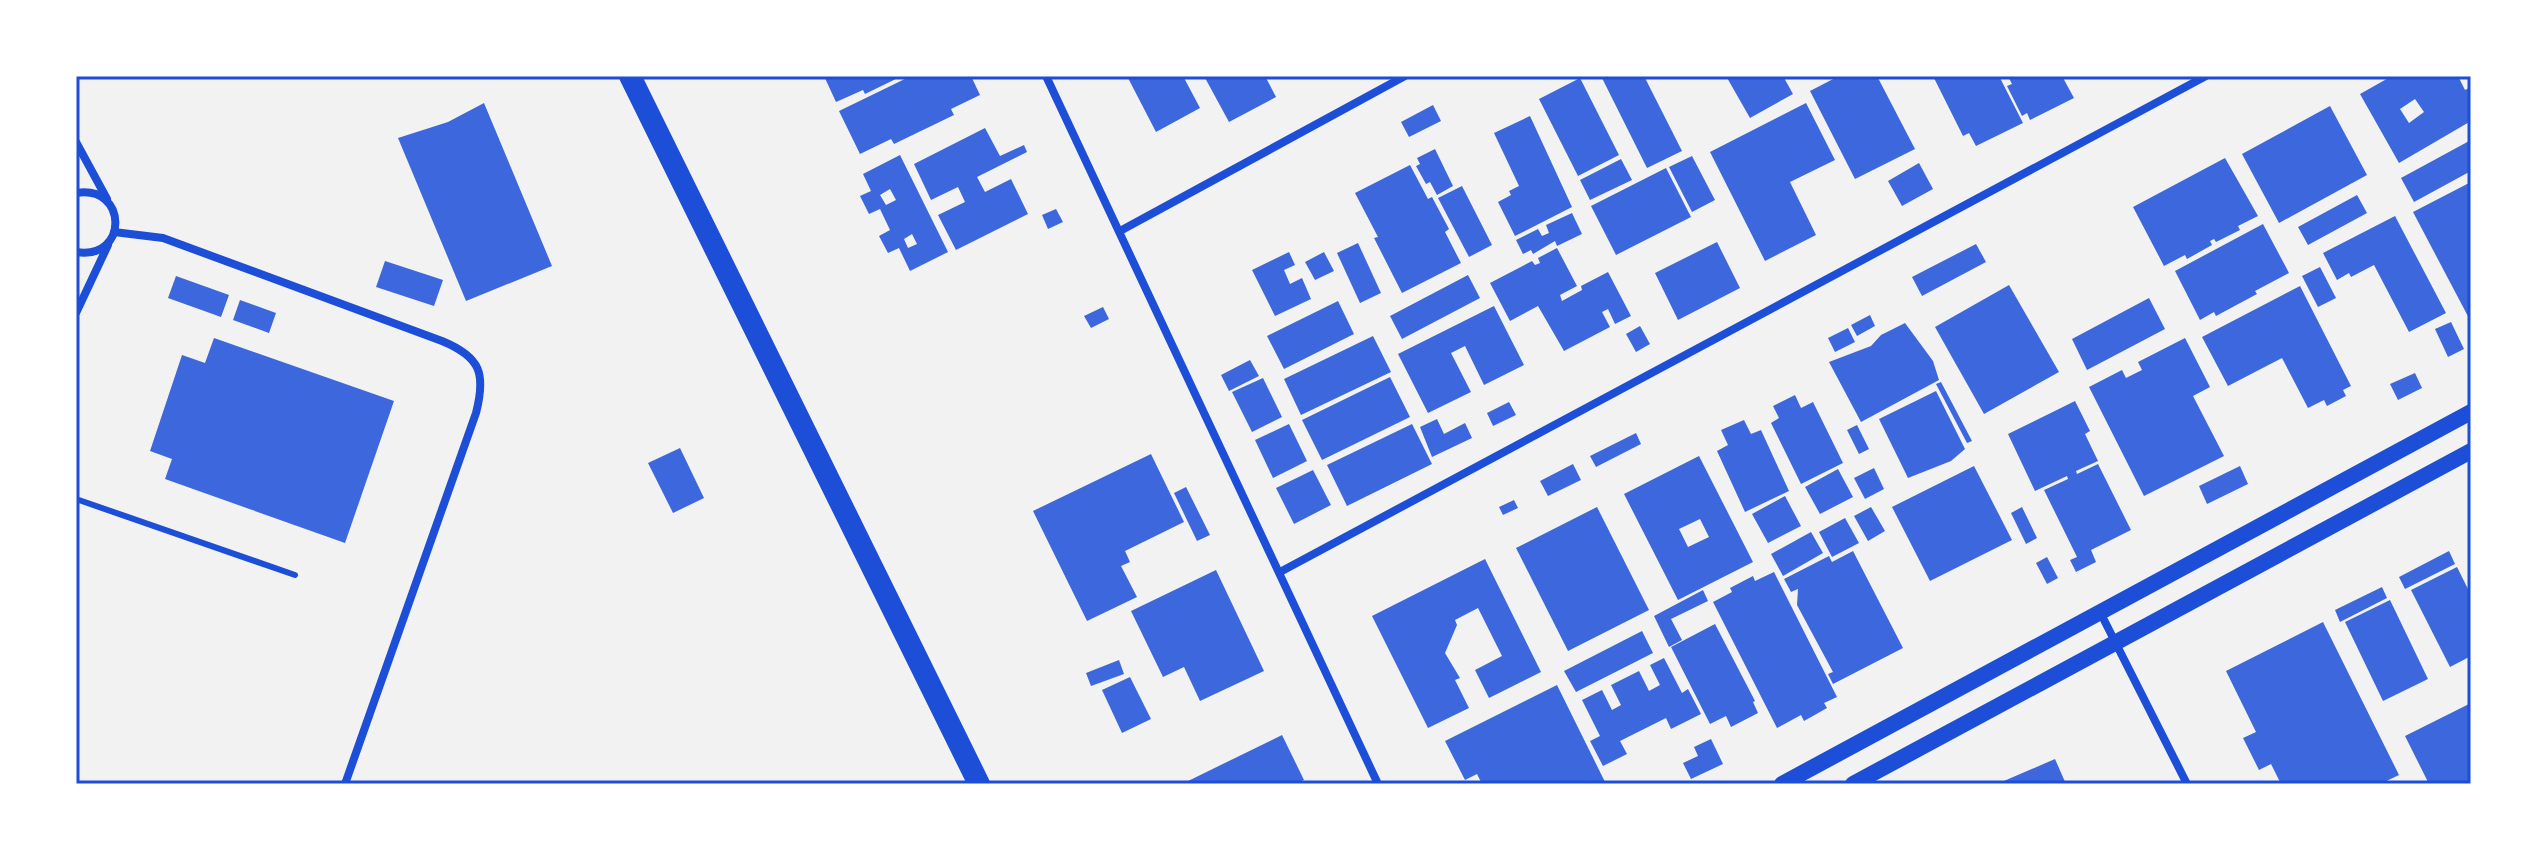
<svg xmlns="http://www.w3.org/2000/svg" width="2547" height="860" font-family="'Roboto Serif',serif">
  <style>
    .building { fill: #3d67dc; fill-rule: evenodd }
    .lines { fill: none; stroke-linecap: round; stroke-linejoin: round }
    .service { stroke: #1d4ed8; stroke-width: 6 }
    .minor { stroke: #1d4ed8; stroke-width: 8 }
    .secondary { stroke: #1d4ed8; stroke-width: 16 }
    .trunk { stroke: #1d4ed8; stroke-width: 22 }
    .neatline { fill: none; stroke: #1d4ed8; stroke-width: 3 }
  </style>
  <rect width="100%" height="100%" fill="#f2f2f2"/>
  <g class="building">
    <path d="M824 76H902L865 94 863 90 836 102Z"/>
    <path d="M911 76H971L980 95 951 109 954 115 894 144 891 139 860 154 839 111Z"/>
    <path d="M1127 76H1183L1200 108 1156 132Z"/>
    <path d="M1204 76H1265L1276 97 1229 122Z"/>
    <path d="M1601 76H1644L1682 151 1647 168Z"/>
    <path d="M1726 76H1783L1793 94 1750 118Z"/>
    <path d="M1839 76H1877L1915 149 1855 179 1810 91Z"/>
    <path d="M1933 76H1999L2023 123 1976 146 1969 133 1963 136Z"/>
    <path d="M2003 76H2062L2074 98 2030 120 2027 113 2022 116 2007 86 2012 84 2009 78 2005 79Z"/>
    <path d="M2392 76H2458L2465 90 2471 87V121L2399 163 2360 94ZM2415 99 2424 112 2409 123 2400 109Z"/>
    <path d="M1580 78 1619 155 1578 176 1539 99Z"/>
    <path d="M484 103 552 266 466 301 398 138 448 122Z"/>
    <path d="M1806 103 1835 160 1790 182 1816 235 1765 261 1710 152Z"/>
    <path d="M1433 105 1441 121 1409 137 1401 122Z"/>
    <path d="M2330 106 2367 175 2279 223 2242 154Z"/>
    <path d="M1530 116 1572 207 1515 236 1498 202 1511 195 1509 191 1519 186 1494 133Z"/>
    <path d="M985 128 1000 156 1024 145 1027 152 977 177 985 192 1011 179 1028 214 956 250 938 215 965 202 958 187 931 200 914 164Z"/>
    <path d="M2471 140V171L2414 202 2401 178Z"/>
    <path d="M1435 149 1453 186 1437 195 1430 182 1426 184 1416 166 1420 164 1417 158Z"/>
    <path d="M900 155 948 252 910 271 899 248 888 253 879 236 890 230 880 209 869 214 860 196 871 191 863 174ZM890 189 896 200 886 205 880 195ZM912 234 917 244 908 248 904 239Z"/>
    <path d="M1692 156 1715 200 1692 212 1669 167Z"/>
    <path d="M2225 158 2258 216 2238 226 2240 230 2216 242 2214 239 2210 241 2212 245 2187 259 2185 255 2164 266 2133 207Z"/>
    <path d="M1621 159 1632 180 1590 200 1580 180Z"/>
    <path d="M1919 163 1933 189 1902 206 1888 181Z"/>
    <path d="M1410 165 1428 199 1432 197 1449 229 1445 232 1461 263 1402 293 1374 238 1378 237 1355 193Z"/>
    <path d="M1666 168 1691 217 1616 255 1591 206Z"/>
    <path d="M2471 182V322L2413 212Z"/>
    <path d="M1462 186 1492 245 1469 257 1438 198Z"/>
    <path d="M2357 195 2367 213 2308 245 2298 227Z"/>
    <path d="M1056 209 1063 222 1048 229 1042 215Z"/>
    <path d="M1572 213 1582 234 1557 246 1555 241 1533 254 1531 250 1523 254 1516 240 1538 229 1542 236 1549 233 1546 225Z"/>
    <path d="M2395 216 2446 313 2409 332 2374 265 2351 277 2349 273 2337 280 2323 253Z"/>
    <path d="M2263 224 2289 273 2255 291 2257 294 2216 316 2214 312 2200 320 2175 271Z"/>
    <path d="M1717 242 1740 288 1678 320 1655 273Z"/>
    <path d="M1358 243 1381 293 1360 303 1337 253Z"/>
    <path d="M1976 244 1986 262 1922 296 1912 277Z"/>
    <path d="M1557 248 1577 286 1560 295 1562 301 1582 290 1581 286 1608 272 1631 316 1615 324 1608 309 1602 312 1610 327 1564 351 1538 306 1510 321 1490 283 1532 261 1535 265 1540 263 1538 258Z"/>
    <path d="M1289 252 1295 265 1284 270 1290 284 1302 278 1311 299 1275 316 1252 270Z"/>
    <path d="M1324 252 1334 271 1315 280 1305 262Z"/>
    <path d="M385 261 443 280 434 306 376 287Z"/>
    <path d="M2320 267 2336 298 2318 307 2302 276Z"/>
    <path d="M1468 275 1480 298 1402 339 1390 316Z"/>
    <path d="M176 276 229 295 221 317 168 298Z"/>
    <path d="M2009 285 2059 372 1984 414 1935 327Z"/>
    <path d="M2300 286 2351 386 2343 390 2346 396 2327 406 2324 400 2308 408 2282 358 2228 386 2202 337Z"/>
    <path d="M2149 298 2165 329 2087 370 2072 339Z"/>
    <path d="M240 300 276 313 269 333 233 320Z"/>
    <path d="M1338 301 1354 334 1284 369 1267 336Z"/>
    <path d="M1494 306 1524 365 1484 385 1465 346 1451 353 1471 392 1428 413 1398 354Z"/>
    <path d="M1103 307 1109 319 1091 328 1084 316Z"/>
    <path d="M1870 315 1875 326 1857 336 1851 325Z"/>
    <path d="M2451 322 2464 349 2448 357 2435 329Z"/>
    <path d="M1905 323 1933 361 1939 380 1861 422 1829 362 1871 346 1881 335Z"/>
    <path d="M1640 326 1650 344 1636 352 1626 334Z"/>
    <path d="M1848 328 1855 342 1835 352 1828 338Z"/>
    <path d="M1373 336 1391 372 1301 415 1284 379Z"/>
    <path d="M214 338 394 401 345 543 165 479 172 459 150 451 182 355 205 363Z"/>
    <path d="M2185 338 2210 387 2193 396 2224 456 2144 496 2089 387 2122 370 2126 378 2142 370 2138 362Z"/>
    <path d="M1250 360 1259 376 1229 391 1221 375Z"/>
    <path d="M2415 373 2422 388 2398 400 2390 384Z"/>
    <path d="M1390 377 1410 417 1322 460 1302 420Z"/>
    <path d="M1263 378 1282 417 1252 432 1232 392Z"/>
    <path d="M1941 382 1972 441 1967 443 1936 384Z"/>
    <path d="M1936 391 1965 449 1951 461 1908 478 1879 419Z"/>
    <path d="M1795 395 1801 408 1813 402 1843 463 1801 484 1771 423 1779 418 1773 406Z"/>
    <path d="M2075 401 2090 431 2085 434 2098 461 2076 471 2077 474 2098 464 2131 530 2091 550 2096 562 2076 572 2070 560 2077 557 2044 490 2068 479 2067 476 2035 491 2008 434Z"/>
    <path d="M1509 402 1516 415 1493 426 1487 413Z"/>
    <path d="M1437 419 1444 434 1465 423 1472 438 1432 457 1420 427Z"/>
    <path d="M1744 420 1751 434 1761 430 1789 491 1745 512 1717 451 1728 445 1721 430Z"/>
    <path d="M1289 424 1307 461 1273 478 1255 440Z"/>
    <path d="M1412 424 1432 464 1347 506 1327 465Z"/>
    <path d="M1857 425 1869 449 1859 454 1847 430Z"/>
    <path d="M1636 433 1641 444 1596 467 1590 456Z"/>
    <path d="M680 448 704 498 673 513 648 463Z"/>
    <path d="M1151 454 1184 522 1125 551 1130 562 1121 566 1137 597 1087 621 1033 511Z"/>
    <path d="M1699 456 1753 562 1678 600 1624 494ZM1700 519 1709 537 1688 547 1679 529Z"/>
    <path d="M1573 464 1581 480 1548 496 1540 481Z"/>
    <path d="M1974 466 2012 540 1930 581 1892 507Z"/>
    <path d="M2240 466 2248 484 2207 504 2199 486Z"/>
    <path d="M1874 468 1884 489 1865 499 1854 478Z"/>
    <path d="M1838 469 1853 497 1820 514 1805 487Z"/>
    <path d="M1313 470 1331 505 1294 524 1276 488Z"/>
    <path d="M1186 487 1210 535 1197 541 1174 493Z"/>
    <path d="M1785 496 1801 526 1768 543 1752 514Z"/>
    <path d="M1514 500 1518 508 1503 515 1499 507Z"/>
    <path d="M1597 507 1649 610 1568 651 1516 548Z"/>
    <path d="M1871 507 1885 531 1868 541 1854 516Z"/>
    <path d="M2022 507 2037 538 2026 544 2011 513Z"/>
    <path d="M1845 518 1859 543 1832 557 1819 532Z"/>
    <path d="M1811 532 1823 553 1783 576 1771 554Z"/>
    <path d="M1853 551 1903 648 1833 684 1828 674 1833 672 1797 605 1798 589 1791 592 1784 579 1829 556 1832 562Z"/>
    <path d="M2449 551 2455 564 2405 589 2399 577Z"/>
    <path d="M2047 557 2058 578 2047 584 2036 563Z"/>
    <path d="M1485 559 1541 672 1489 698 1475 670 1502 656 1478 608 1455 620 1457 625 1445 653 1460 678 1455 680 1469 708 1428 728 1372 616Z"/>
    <path d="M2457 567 2471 595V656L2450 667 2411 590Z"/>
    <path d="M1216 570 1264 671 1200 701 1184 667 1163 677 1131 611Z"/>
    <path d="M1774 572 1837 697 1824 703 1827 708 1804 721 1801 715 1777 728 1713 602 1732 592 1730 588 1753 576 1755 581Z"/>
    <path d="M2382 587 2387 598 2340 622 2335 610Z"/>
    <path d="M1703 590 1708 601 1671 619 1682 640 1669 647 1654 616Z"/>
    <path d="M2390 600 2428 679 2383 701 2345 622Z"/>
    <path d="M2323 622 2399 775 2380 784H2281L2271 764 2259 770 2243 738 2256 732 2226 671Z"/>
    <path d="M1715 624 1755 701 1753 702 1758 713 1731 727 1726 716 1710 724 1671 647Z"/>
    <path d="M1642 631 1653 653 1576 692 1564 671Z"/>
    <path d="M1664 658 1682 693 1688 689 1701 714 1671 729 1666 718 1620 741 1627 754 1603 766 1590 741 1600 736 1582 700 1602 690 1612 710 1621 705 1611 685 1639 671 1649 691 1660 685 1650 665Z"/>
    <path d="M1119 660 1124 674 1091 686 1086 673Z"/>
    <path d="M1130 677 1151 719 1122 733 1102 690Z"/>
    <path d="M1557 685 1606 784H1482L1477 774 1465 780 1445 741Z"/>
    <path d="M2471 703V784H2429L2405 736Z"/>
    <path d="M1282 735 1304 780 1295 784H1182Z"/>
    <path d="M1711 739 1723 764 1691 779 1683 763 1698 756 1694 747Z"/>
    <path d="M2055 759 2066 784H1997Z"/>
  </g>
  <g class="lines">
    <path class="service" d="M76 499 295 575"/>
    <g class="minor">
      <path d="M1046 76 1378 784"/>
      <path d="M76 142 107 199"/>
      <path d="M76 193C128 184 129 261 76 252"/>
      <path d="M1120 231 1405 76"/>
      <path d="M114 232 163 238 442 341C481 357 486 374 476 413L345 784"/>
      <path d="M76 313 108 245"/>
      <path d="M1280 572 2206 76"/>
      <path d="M2100 612 2187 784"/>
    </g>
    <g class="secondary">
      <path d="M1782 784 2471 412"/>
      <path d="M1853 784 2471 451"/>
    </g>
    <path class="trunk" d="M630 76 979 784"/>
  </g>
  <rect width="2547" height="860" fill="none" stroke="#ffffff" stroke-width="156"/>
  <rect x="78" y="78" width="2391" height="704" class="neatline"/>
</svg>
